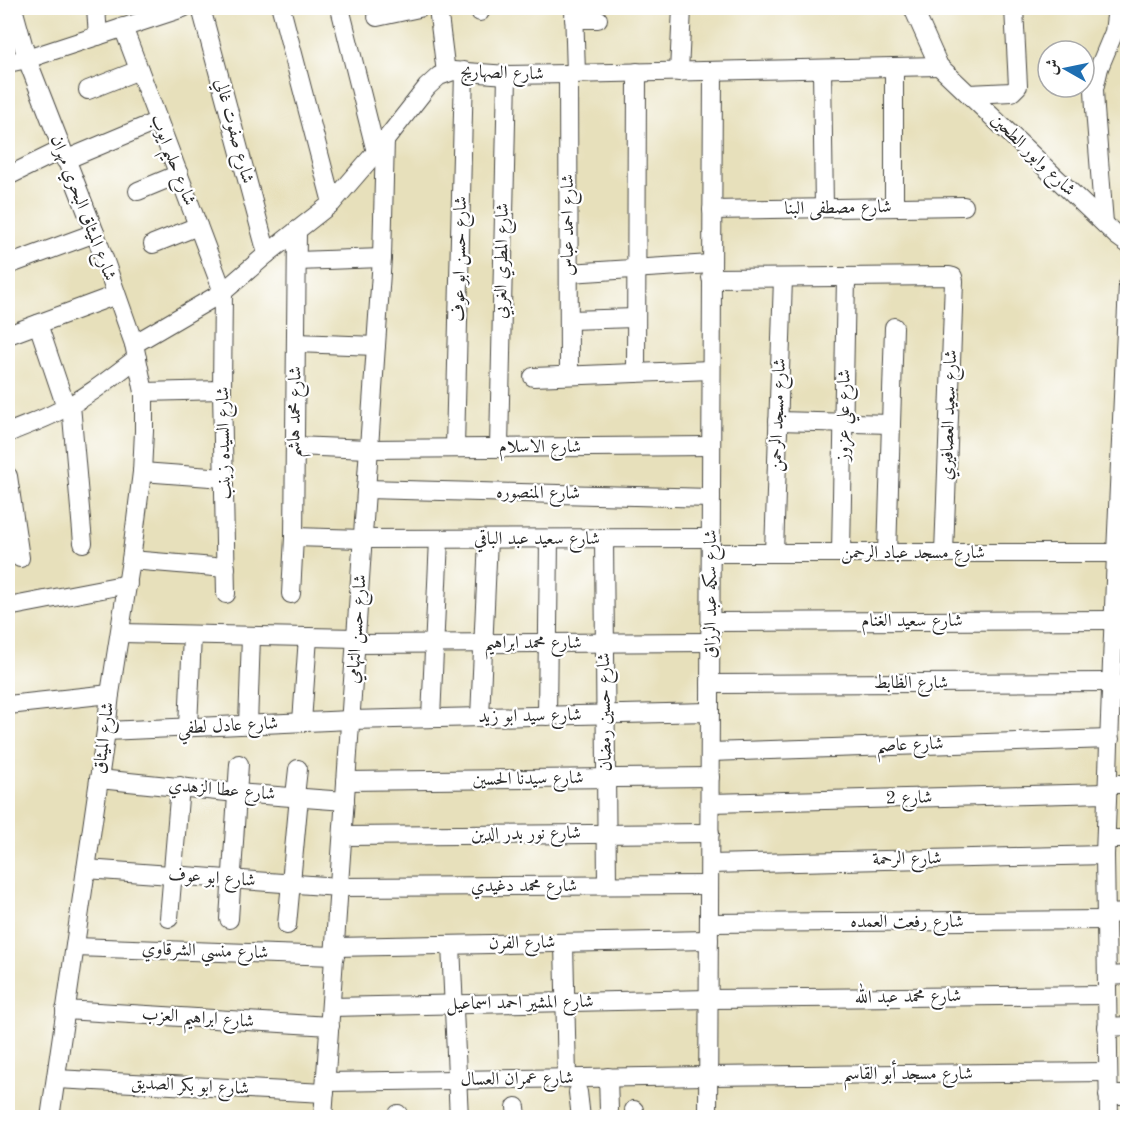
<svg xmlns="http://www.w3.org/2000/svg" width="1135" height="1125" font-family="'Old Standard TT',Amiri,serif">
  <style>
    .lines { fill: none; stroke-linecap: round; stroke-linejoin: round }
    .minor-casing { stroke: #474641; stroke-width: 20 }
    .minor { stroke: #fff; stroke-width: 18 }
    .labels { text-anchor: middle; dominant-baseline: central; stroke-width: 4.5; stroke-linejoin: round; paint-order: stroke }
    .street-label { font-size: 18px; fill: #2b2b2b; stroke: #fff }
  </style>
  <rect width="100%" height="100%" fill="#fff"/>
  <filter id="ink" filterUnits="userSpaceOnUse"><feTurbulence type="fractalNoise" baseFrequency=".0167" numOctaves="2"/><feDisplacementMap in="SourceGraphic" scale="12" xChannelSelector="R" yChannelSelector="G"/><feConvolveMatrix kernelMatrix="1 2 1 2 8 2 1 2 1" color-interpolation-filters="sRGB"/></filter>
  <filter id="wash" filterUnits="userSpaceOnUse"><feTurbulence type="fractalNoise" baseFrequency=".008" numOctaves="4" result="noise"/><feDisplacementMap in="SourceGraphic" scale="24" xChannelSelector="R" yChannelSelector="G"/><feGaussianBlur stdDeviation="1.35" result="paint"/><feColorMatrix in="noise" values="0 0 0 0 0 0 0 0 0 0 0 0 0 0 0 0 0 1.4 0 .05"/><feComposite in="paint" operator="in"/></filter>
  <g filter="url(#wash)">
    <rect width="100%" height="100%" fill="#e7e0bb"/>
  </g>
  <g filter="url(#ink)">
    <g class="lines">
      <defs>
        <g id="minor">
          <path d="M13 8 27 59 95 233 134 344 144 392V431L142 472 131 560 110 694 106 731 50 1118"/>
          <path d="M96 8 98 36"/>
          <path d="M201 8 267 254"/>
          <path d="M281 8 332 203"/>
          <path d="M340 8 376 152"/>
          <path d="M438 8 446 73"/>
          <path d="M480 8V12"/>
          <path d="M574 8 576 74"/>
          <path d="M913 8 939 66 1117 236 1128 244"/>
          <path d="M377 17 419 8"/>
          <path d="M574 19H598"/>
          <path d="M123 27 223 292 222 390 226 594"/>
          <path d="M8 63 27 59 183 8"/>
          <path d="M894 67V207"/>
          <path d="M822 69 824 208"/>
          <path d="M679 72 682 8"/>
          <path d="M568 74 569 375"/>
          <path d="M88 90 139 70"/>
          <path d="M969 94 1012 92 1018 86 1014 8"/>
          <path d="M65 160 158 121"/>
          <path d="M8 176 61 150"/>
          <path d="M138 191 179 174"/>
          <path d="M712 210 964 206"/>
          <path d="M1104 223 1095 109 1094 89 1099 68 1114 32 1117 8"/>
          <path d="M153 244 198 226"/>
          <path d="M297 261 382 258"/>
          <path d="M8 265 95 233"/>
          <path d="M569 273 711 264"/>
          <path d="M711 278 949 276 953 277 954 281 944 553"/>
          <path d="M569 320 636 318"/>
          <path d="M38 324 66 407"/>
          <path d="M8 335 116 295"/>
          <path d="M296 343 376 346"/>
          <path d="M134 344 223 292 267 254 332 203 376 152 427 87 439 76 453 71 507 75 568 74 939 66"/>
          <path d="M636 373 637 72"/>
          <path d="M533 377 711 370"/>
          <path d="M144 392 222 390"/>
          <path d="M71 405 83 543"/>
          <path d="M778 421 891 424"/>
          <path d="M8 433C23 426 40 421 55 413 85 399 111 378 137 358"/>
          <path d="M295 446 369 449 711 446"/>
          <path d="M455 447 464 71"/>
          <path d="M499 447 507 75"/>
          <path d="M142 472 224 478"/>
          <path d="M8 476 20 558"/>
          <path d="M366 489 711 498"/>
          <path d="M294 537 363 539 711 538"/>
          <path d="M604 538 607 885"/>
          <path d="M711 553H1116"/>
          <path d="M774 553 783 278"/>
          <path d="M841 553 846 277"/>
          <path d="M887 553 894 327"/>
          <path d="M131 560 226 568"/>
          <path d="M291 594 294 537 297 230"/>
          <path d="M8 607 128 584"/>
          <path d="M711 622 1114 620"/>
          <path d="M121 633 356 638"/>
          <path d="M356 644 710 642"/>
          <path d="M710 684 1112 682"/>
          <path d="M8 705 110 694"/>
          <path d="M547 716 549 539"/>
          <path d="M480 717 488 539"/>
          <path d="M431 718 439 539"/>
          <path d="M302 722 308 637"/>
          <path d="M248 725 251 636"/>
          <path d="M188 727 192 635"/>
          <path d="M106 731 350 720 710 712"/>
          <path d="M710 752 1110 739"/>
          <path d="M99 779 237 793 345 801"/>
          <path d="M346 781 710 777"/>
          <path d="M1108 784H1128"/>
          <path d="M295 796 298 769"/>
          <path d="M710 803 1107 793"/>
          <path d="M343 836 710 833"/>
          <path d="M1106 839H1128"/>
          <path d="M710 864 1105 855"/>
          <path d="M86 869 339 887 709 885"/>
          <path d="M1106 914 1128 913"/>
          <path d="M169 918 180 786"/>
          <path d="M229 919 239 764"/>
          <path d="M709 923 1106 920"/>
          <path d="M287 925 299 797"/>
          <path d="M564 943 567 1078"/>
          <path d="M451 945 459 1118"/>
          <path d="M75 947 335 956"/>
          <path d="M335 947 709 940"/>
          <path d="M1107 976 1128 975"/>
          <path d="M331 1007 709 999 1106 995"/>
          <path d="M65 1010 330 1026"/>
          <path d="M1107 1027 1128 1026"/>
          <path d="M608 1077 609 1110"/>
          <path d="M56 1079 325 1093"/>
          <path d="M326 1082 708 1076 1108 1072"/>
          <path d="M578 1092 581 1118"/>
          <path d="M1108 1095H1128"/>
          <path d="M516 1107 517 1118"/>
          <path d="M634 1110 635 1118"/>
          <path d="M398 1114 399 1118"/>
          <path d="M323 1118 382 258 385 139"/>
          <path d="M708 1118 713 71"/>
          <path d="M1109 1118 1105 855 1116 553 1128 285"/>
        </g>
      </defs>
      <use href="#minor" class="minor-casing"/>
      <use href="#minor" class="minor"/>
    </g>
  </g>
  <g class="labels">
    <g class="street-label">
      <text transform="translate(502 73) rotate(2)">شارع الصهاريج</text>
      <text transform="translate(234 131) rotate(75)">شارع صفوت غالي</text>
      <text transform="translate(1033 155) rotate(44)">شارع وابور الطحين</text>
      <text transform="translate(173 160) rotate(69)">شارع حليم ايوب</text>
      <text transform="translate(83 208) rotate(69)">شارع الميثاق البحري مهران</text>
      <text transform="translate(838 208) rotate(-1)">شارع مصطفى البنا</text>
      <text transform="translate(568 225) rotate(-90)">شارع احمد عباس</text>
      <text transform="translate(460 259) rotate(-89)">شارع حسن ابو عوف</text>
      <text transform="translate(502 261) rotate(-89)">شارع المطري الغربي</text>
      <text transform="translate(295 412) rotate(-89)">شارع محمد هاشم</text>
      <text transform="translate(778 415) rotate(-88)">شارع مسجد الرحمن</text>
      <text transform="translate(844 415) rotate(-89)">شارع علي عزوز</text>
      <text transform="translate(949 415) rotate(-88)">شارع سعيد العصافيري</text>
      <text transform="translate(224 443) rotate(-91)">شارع السيده زينب</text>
      <text x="540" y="447">شارع الاسلام</text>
      <text transform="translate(538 493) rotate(1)">شارع المنصوره</text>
      <text x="537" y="539">شارع سعيد عبد الباقي</text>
      <text x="913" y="553">شارع مسجد عباد الرحمن</text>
      <text transform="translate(711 594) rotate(-90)">شارع سكه عبد الرزاق</text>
      <text x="912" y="621">شارع سعيد الغنام</text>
      <text transform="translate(357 629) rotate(-86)">شارع حسن التهامي</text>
      <text x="533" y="643">شارع محمد ابراهيم</text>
      <text x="911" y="683">شارع الظابط</text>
      <text transform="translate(605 712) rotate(-91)">شارع حسين رمضان</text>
      <text transform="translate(530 716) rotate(-1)">شارع سيد ابو زيد</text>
      <text transform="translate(228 726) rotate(-3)">شارع عادل لطفي</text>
      <text transform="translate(104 738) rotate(-83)">شارع الميثاق</text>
      <text transform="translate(910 745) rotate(-2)">شارع عاصم</text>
      <text transform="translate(528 779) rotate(-1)">شارع سيدنا الحسين</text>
      <text transform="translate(222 790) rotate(5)">شارع عطا الزهدي</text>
      <text transform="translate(909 798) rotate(-1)">شارع 2</text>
      <text transform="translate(526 834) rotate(-1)">شارع نور بدر الدين</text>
      <text transform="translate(907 859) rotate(-1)">شارع الرحمة</text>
      <text transform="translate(212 878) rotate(4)">شارع ابو عوف</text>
      <text x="524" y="886">شارع محمد دغيدي</text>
      <text x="907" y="922">شارع رفعت العمده</text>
      <text transform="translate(522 943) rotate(-1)">شارع الفرن</text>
      <text transform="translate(205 951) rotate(2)">شارع منسي الشرقاوي</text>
      <text transform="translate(908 997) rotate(-1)">شارع محمد عبد الله</text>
      <text transform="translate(520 1003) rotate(-1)">شارع المشير احمد اسماعيل</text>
      <text transform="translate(198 1018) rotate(4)">شارع ابراهيم العزب</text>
      <text x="908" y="1074">شارع مسجد أبو القاسم</text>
      <text transform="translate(517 1079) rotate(-1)">شارع عمران العسال</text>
      <text transform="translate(190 1086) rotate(3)">شارع ابو بكر الصديق</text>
    </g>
  </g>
  <rect width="1135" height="1125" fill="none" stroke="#fff" stroke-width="30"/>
  <g transform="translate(1066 69) rotate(279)"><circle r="28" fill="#ffffff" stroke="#aaaaaa" stroke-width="1.5"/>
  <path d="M0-4.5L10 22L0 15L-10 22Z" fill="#1f6fb2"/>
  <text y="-9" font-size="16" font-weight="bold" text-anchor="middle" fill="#2b2b2b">ش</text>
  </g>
</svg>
